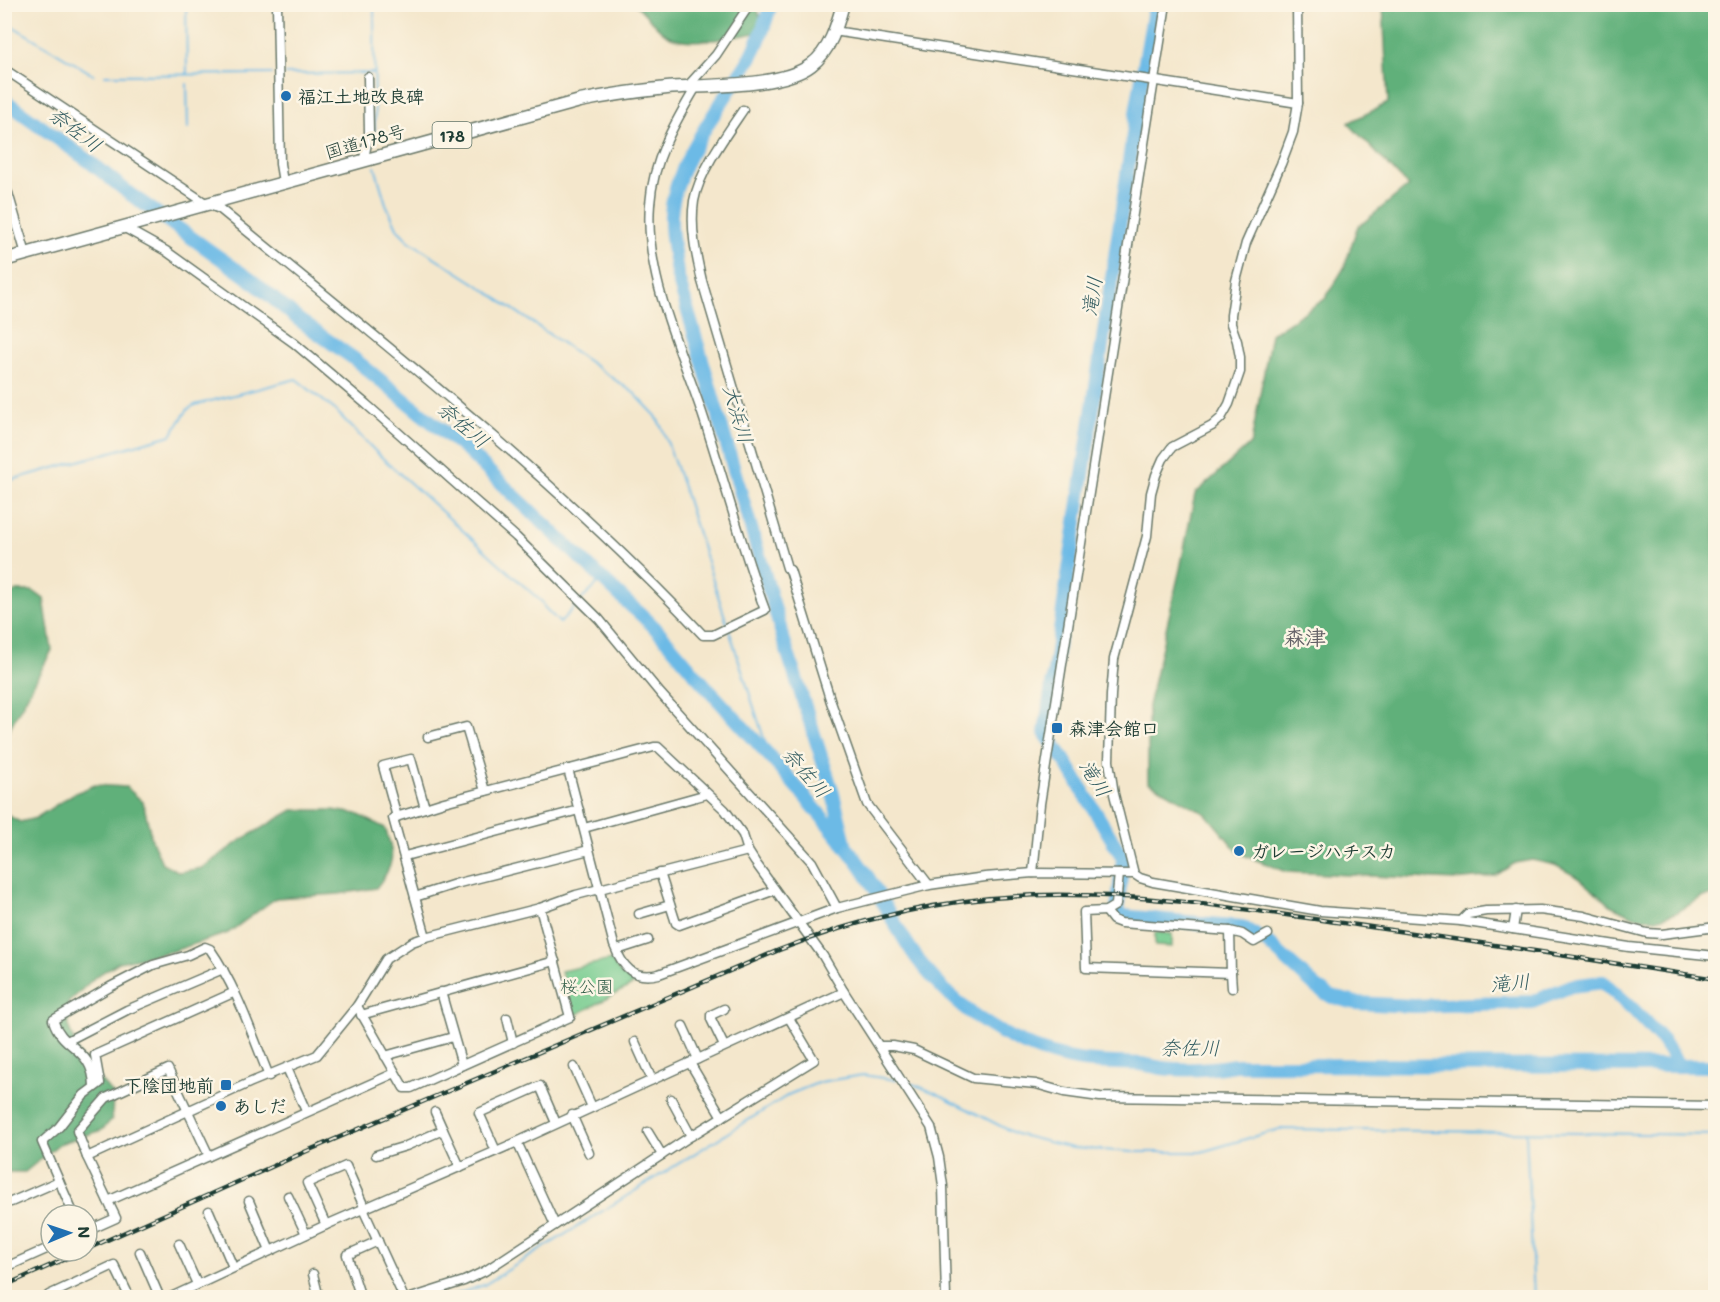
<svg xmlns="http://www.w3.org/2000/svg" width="1720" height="1302" font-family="Mali,'Klee One',sans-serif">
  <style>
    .green { fill: #77cc90; stroke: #4b8462; stroke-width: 1.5 }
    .forest { fill: #61b07a; stroke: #407657; stroke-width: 1.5 }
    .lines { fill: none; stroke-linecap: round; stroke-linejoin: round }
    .stream { stroke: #6cbae6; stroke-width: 2 }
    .river { stroke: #6cbae6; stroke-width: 14 }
    .minor-casing { stroke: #6a7869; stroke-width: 11 }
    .highway-casing { stroke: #6a7869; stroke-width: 15 }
    .minor { stroke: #fff; stroke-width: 8 }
    .highway { stroke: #fff; stroke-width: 12 }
    .rail-casing { stroke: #1f3d34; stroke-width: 4.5 }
    .rail { stroke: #fcf5e5; stroke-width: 2; stroke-dasharray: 7; stroke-linecap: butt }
    .poi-dot { fill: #1f6fb2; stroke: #fcf5e5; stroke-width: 2 }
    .labels { text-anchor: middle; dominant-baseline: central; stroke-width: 5; stroke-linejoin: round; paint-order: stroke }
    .shield { fill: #fcf5e5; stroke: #617469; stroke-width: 1.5 }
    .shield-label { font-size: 16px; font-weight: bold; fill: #1f3d34 }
    .poi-label { font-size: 18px; font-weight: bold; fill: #1f3d34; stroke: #fcf5e5; text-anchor: start }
    .street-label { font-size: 18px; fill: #1f3d34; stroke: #fcf5e5 }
    .park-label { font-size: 18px; fill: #35614b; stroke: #fcf5e5 }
    .water-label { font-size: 20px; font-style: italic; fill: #325c60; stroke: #fcf5e5 }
    .quarter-label { font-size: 21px; font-weight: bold; fill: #636167; stroke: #fcf5e5 }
  </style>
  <rect width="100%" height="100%" fill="#fcf5e5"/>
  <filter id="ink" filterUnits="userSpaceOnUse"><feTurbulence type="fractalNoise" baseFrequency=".0167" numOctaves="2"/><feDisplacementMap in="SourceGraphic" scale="12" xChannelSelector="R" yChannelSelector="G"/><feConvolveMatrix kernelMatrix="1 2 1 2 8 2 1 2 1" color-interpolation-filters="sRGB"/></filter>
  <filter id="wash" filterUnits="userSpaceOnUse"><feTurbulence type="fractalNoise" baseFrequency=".008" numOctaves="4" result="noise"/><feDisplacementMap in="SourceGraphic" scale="24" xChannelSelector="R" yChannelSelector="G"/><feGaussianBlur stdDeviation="1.35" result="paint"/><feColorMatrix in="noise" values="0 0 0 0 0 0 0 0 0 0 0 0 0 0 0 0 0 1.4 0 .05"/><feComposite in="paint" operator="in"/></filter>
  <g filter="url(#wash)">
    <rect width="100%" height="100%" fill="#f4e7cc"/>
    <g class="green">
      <path d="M1155 932 1172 934V947L1155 946Z"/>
      <path d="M611 960 622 975 636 983 574 1016 561 971Z"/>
    </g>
    <g class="forest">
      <path d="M636 5H756L764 31C740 36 688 48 667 35 656 28 646 14 636 5Z"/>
      <path d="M1383 5H1715V895L1702 897 1676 913 1656 919 1636 917 1612 906 1579 878 1555 865 1532 860 1515 863 1495 876 1455 880 1286 872 1239 853 1206 814 1148 782V706L1180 569 1195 494 1251 443 1271 334 1325 299 1344 268 1357 228 1408 186 1348 123 1388 103Z"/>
      <path d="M17 591H33L44 599 52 650 5 737V599Z"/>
      <path d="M95 785 126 787 143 802 152 840 162 863 179 872 202 868 241 840 293 810H333L357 814 385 828C395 855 395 865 376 888L339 894 276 898 228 933 173 951 119 962 95 977 68 1003 69 1028 79 1055 113 1094 112 1119 102 1130 59 1144 25 1172H5L4 810 7 815 20 822 36 818 73 794Z"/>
    </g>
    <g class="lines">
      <g class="stream">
        <path d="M7 4V22"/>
        <path d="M186 4 187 74"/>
        <path d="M374 4 375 143"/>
        <path d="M4 21 94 75"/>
        <path d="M285 74 375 73"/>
        <path d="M105 75 272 74"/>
        <path d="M187 84 188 128"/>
        <path d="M375 167 386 204 398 230 409 241 475 283 634 393 656 416 663 430 683 487 769 754"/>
        <path d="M4 482 171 435 188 409 195 405 296 379 335 410 378 454 543 603 544 607 560 623 578 603"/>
        <path d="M582 599 593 589 601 577"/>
        <path d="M905 1081 938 1094 1016 1134 1072 1148 1133 1152H1201L1280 1129 1716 1135"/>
        <path d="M1526 1132 1534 1298"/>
        <path d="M445 1298 484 1285 790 1094 820 1082 863 1075 896 1080"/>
      </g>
      <g class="river">
        <path d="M771 4C765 23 759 44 749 60 723 103 674 163 671 215 670 234 675 255 677 274L784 641 832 790 845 843"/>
        <path d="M1155 4 1137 107 1045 733 1062 756 1123 858 1117 911 1122 916 1242 927 1268 943 1317 988 1332 997 1356 1003 1414 1006 1532 1002 1571 986 1603 982 1633 1009 1663 1041 1679 1066"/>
        <path d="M4 100 90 162 130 194 251 280 299 320 353 358 465 449 631 606C661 630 683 661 708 689 758 743 809 798 854 857 879 889 894 928 919 961 957 1011 1014 1049 1077 1060 1098 1064 1119 1062 1140 1064 1148 1065 1155 1067 1162 1068 1186 1071 1212 1069 1235 1065L1716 1066"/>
      </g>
    </g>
  </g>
  <g filter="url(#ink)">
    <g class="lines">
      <defs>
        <g id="minor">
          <path d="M277 4 280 164 283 182"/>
          <path d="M834 31 1298 103"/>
          <path d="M4 69 207 204 220 209C386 345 556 479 703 635H713L765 610C742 548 725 483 704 419 682 351 644 277 650 204 653 160 674 124 696 87"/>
          <path d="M687 87 716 55 750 4"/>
          <path d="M743 110C726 135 699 172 694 201 690 228 696 255 702 281L787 568 790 570 831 702 867 804 929 885"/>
          <path d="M364 159 369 132 368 77"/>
          <path d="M4 191 8 193 26 254"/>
          <path d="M123 227 166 251 294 343 366 404 516 537 599 619 660 693 812 862 837 908"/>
          <path d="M428 737 466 727 485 791"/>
          <path d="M568 769 614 945C623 968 633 980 659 974L837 908 929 885 985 877 1033 873 1134 874 1140 878 1153 882 1320 911 1461 921 1629 947 1716 956"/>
          <path d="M397 817 383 766 411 759 425 808"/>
          <path d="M584 828 707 794"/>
          <path d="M405 856 579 810"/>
          <path d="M660 873 676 923 679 925 775 890"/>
          <path d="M1033 873 1040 804 1166 4"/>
          <path d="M1119 874 1116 905 1106 911 1084 912 1086 968 1231 973 1230 931"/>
          <path d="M1134 874 1114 794 1109 761 1111 695 1114 659 1147 536 1151 493 1156 475 1163 459 1172 447 1212 426 1221 418 1229 404 1240 372V357L1237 341 1231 324V315L1236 281 1246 243 1281 164 1293 132 1298 103 1297 4"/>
          <path d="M415 897 455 884 589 850"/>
          <path d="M1106 911 1113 920 1121 923 1230 931 1242 934 1254 942 1268 934"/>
          <path d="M639 914 670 905"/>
          <path d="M1461 921 1468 914 1486 911 1540 910 1584 916 1647 933 1662 934 1716 927"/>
          <path d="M1513 929 1516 910"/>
          <path d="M426 937 393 818 444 802 654 747H658L725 810 743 835 748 851 755 862 823 956 844 992 931 1127 939 1157 943 1186 946 1298"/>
          <path d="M617 950 648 940"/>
          <path d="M1231 973 1232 988"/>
          <path d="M441 992 462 1065"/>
          <path d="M357 1006 404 1088H411L570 1017 540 908"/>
          <path d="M724 1009 711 1015V1019L724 1046"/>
          <path d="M361 1015 555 961"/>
          <path d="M507 1018 513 1043"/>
          <path d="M683 1026 698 1059"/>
          <path d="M67 1041 127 1010 223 969"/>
          <path d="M635 1042 652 1080"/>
          <path d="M880 1046H893L914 1050 973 1078 1036 1084 1064 1092 1100 1097 1716 1106"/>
          <path d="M385 1056 453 1037"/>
          <path d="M690 1063 722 1117"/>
          <path d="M574 1067 592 1107"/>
          <path d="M287 1068 306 1111"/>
          <path d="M94 1086C93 1047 62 1050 53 1020L110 987 153 965 188 955 205 947 210 949C237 988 251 1032 269 1076"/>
          <path d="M671 1099 691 1136"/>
          <path d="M435 1112 443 1130"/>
          <path d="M572 1115 589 1153"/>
          <path d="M648 1132 662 1155"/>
          <path d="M517 1142 555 1225"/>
          <path d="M496 1151 479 1113 540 1086 556 1123"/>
          <path d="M376 1155 406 1146 443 1130 460 1167"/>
          <path d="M87 1157 77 1131 106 1098 168 1069 209 1156"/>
          <path d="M288 1196 306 1234"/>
          <path d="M108 1201 395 1073"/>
          <path d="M249 1201 270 1251"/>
          <path d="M11 1202 59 1181"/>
          <path d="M363 1209 404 1298"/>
          <path d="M209 1211 233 1267"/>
          <path d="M74 1215 42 1142 59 1127 84 1095 100 1083 95 1055 235 992"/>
          <path d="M326 1225 307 1183 346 1166 365 1209"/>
          <path d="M87 1231 116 1218 87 1157 249 1083 317 1055 357 1006 386 959 412 942 426 937 540 908 576 895 748 851"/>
          <path d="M179 1244 197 1284"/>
          <path d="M140 1252 160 1298"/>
          <path d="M4 1268 51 1247"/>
          <path d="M313 1274 319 1298"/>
          <path d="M46 1298 49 1295 114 1265 130 1298"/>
          <path d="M169 1298 326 1225 517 1142 844 992"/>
          <path d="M361 1298 347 1255 378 1241"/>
          <path d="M411 1298 464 1281 485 1271 691 1136 814 1060 789 1018"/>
        </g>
        <path id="highway" d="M4 260 580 101C609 95 638 91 667 88 706 85 781 88 811 65 830 51 837 26 843 4"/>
      </defs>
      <use href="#minor" class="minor-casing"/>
      <use href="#highway" class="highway-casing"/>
      <use href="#minor" class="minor"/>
      <use href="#highway" class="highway"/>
      <defs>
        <g id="rail">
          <path d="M87 1249 307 1151 779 950C872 913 973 893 1073 895 1168 896 1263 912 1357 925 1477 942 1596 960 1716 979"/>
          <path d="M4 1286 83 1251"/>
        </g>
      </defs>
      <use href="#rail" class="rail-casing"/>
      <use href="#rail" class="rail"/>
    </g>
  </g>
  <g class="poi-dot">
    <circle cx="286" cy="96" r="6"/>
    <rect x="1051" y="722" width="12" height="12" rx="3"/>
    <circle cx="1239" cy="851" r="6"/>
    <rect x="220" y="1079" width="12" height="12" rx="3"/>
    <circle cx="221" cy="1106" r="6"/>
  </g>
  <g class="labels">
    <rect class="shield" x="432.5" y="122" width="39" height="26" rx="4.5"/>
    <g class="shield-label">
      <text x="452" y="135">178</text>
    </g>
    <g class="poi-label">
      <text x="298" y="96">福江土地改良碑</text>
      <text x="1069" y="728">森津会館口</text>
      <text x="1251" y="851">ガレージハチスカ</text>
      <text x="214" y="1085" text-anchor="end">下陰団地前</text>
      <text x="233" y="1106">あしだ</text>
    </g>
    <g class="street-label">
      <text transform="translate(365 141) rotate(-16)">国道178号</text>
    </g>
    <g class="park-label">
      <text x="587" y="986">桜公園</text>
    </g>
    <g class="water-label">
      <text transform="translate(76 129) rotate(37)">奈佐川</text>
      <text transform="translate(1091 296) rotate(-81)">滝川</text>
      <text transform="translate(739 414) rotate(74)">大浜川</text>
      <text transform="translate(464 424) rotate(40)">奈佐川</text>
      <text transform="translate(807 772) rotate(49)">奈佐川</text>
      <text transform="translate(1096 778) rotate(58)">滝川</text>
      <text transform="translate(1510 982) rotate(-5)">滝川</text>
      <text x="1190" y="1047">奈佐川</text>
    </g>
    <g class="quarter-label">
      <text x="1305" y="636">森津</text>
    </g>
  </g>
  <rect width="1720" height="1302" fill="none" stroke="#fcf5e5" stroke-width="24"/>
  <g transform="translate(69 1233) rotate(88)"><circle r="28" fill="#fcf5e5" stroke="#a4ab9e" stroke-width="1.5"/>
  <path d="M0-4.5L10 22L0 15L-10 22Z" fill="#1f6fb2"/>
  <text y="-9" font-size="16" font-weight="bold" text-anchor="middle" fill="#1f3d34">N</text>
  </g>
</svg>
